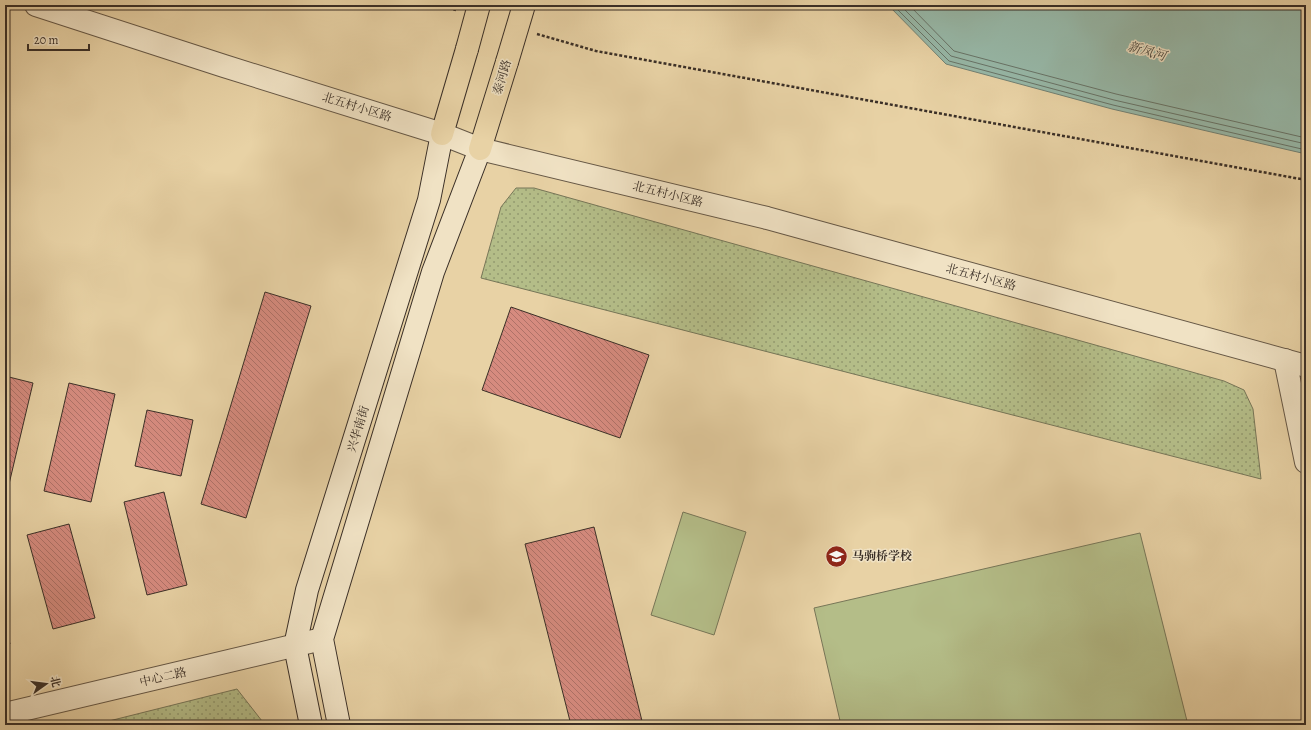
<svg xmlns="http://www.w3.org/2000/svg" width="1311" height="730" font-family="Alegreya,'Noto Serif SC',serif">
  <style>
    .green { fill: url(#green-dots); stroke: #777658 }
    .pitch { fill: #b4bd88; stroke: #777658 }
    .water { fill: #97b8a8; stroke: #728174 }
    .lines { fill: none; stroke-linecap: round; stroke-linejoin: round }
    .shore { stroke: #687468; stroke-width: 1 }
    .building { fill: url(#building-back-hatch); stroke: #3a2f27 }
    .minor-casing { stroke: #665846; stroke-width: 24 }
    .tertiary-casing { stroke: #665846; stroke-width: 24 }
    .secondary-casing { stroke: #3a2f27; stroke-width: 24 }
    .primary-casing { stroke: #3a2f27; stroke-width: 24 }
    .path { stroke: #3a2f27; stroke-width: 2.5; stroke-dasharray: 3 2; stroke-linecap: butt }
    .minor { stroke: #f0e2c4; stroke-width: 22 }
    .tertiary { stroke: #f0e2c4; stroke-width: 22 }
    .secondary { stroke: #f0e2c4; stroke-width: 22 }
    .primary { stroke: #e8d2a5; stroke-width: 22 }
    .primary-bridge-casing { stroke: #3a2f27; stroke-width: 24; stroke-linecap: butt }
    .primary-bridge { stroke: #e8d2a5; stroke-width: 22 }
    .labels { text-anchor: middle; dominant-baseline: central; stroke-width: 3; stroke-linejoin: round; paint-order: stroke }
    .street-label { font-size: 12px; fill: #3a2f27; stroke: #f0e2c4 }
    .poi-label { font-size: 12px; font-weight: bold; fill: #3a2f27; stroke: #f0e2c4; text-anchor: start }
    .water-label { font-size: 13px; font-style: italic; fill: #4d4a41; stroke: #f0e2c4 }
  </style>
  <defs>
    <pattern id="green-dots" width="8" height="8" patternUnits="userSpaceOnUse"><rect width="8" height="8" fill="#b4bd88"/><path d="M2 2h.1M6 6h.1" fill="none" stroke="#939a6f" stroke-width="1.8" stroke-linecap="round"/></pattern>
    <pattern id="building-back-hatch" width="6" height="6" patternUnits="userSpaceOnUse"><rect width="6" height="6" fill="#d68b7f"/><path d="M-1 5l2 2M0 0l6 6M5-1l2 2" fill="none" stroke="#af7268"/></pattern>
  </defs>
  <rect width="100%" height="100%" fill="#e8d2a5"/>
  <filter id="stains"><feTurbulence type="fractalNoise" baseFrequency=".005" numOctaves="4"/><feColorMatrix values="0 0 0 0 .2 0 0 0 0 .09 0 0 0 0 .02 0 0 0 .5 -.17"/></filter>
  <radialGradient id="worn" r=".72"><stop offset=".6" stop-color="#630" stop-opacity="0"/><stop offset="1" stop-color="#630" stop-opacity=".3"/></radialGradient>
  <g class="green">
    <path d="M516 188H534L1224 381 1244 390 1253 409 1261 479 481 278 501 207Z"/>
    <path d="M237 689 262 721V725H93Z"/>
  </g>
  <g class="pitch">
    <path d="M683 512 746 532 714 635 651 615Z"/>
    <path d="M1140 533 1188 725H841L814 608Z"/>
  </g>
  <path class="water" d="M888 5H1306V154L1112 109 946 64Z"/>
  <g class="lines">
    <g class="shore">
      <path d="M893 5 949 61 1113 105 1306 150"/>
      <path d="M900 5 951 56 1114 100 1306 144"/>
      <path d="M909 5 954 51 1116 94 1306 138"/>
    </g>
  </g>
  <g class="building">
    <path d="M265 292 311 306 246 518 201 504Z"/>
    <path d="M511 307 649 355 620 438 482 390Z"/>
    <path d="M5 376 33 383 5 501Z"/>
    <path d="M69 383 115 394 91 502 44 491Z"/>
    <path d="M147 410 193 420 181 476 135 466Z"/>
    <path d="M164 492 187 585 147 595 124 502Z"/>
    <path d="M69 524 95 618 53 629 27 535Z"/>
    <path d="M594 527 643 725H571L525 544Z"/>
    <path d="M5 625 10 644 5 645Z"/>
  </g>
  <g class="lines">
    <defs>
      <g id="minor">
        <path d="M1285 360 1306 462"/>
        <path d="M5 714 322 639"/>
      </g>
      <path id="tertiary" d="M36 5 224 66 442 134 480 149 767 218 1306 366"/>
      <g id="secondary">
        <path d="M311 725 295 646 307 590 429 200 442 134"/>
        <path d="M339 725 322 639 433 272 480 149"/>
      </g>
      <g id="primary">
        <path d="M442 134 467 49"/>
        <path d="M480 149 507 62"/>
      </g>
    </defs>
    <use href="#minor" class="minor-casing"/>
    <use href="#tertiary" class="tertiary-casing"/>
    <use href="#secondary" class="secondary-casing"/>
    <use href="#primary" class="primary-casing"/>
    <g class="path">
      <path d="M439 5 456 10"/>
      <path d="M537 34 596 51 1306 180"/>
    </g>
    <use href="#minor" class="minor"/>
    <use href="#tertiary" class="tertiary"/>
    <use href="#secondary" class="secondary"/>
    <use href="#primary" class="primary"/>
    <defs>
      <g id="primary-bridge">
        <path d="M467 49 479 5"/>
        <path d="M507 62 524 5"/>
      </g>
    </defs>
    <use href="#primary-bridge" class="primary-bridge-casing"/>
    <use href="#primary-bridge" class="primary-bridge"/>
  </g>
  <defs>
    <symbol id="school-disc" viewBox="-11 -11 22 22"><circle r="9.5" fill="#8f2418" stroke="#f0e2c4"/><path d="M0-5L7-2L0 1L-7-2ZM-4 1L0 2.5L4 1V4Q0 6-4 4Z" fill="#fff"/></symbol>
  </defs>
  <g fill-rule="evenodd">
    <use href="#school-disc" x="824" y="544" width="25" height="25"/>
  </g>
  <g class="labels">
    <g class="street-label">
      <text transform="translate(502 77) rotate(-73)">泰河路</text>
      <text transform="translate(357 107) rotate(17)">北五村小区路</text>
      <text transform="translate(668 194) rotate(14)">北五村小区路</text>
      <text transform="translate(981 277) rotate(15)">北五村小区路</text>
      <text transform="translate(358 429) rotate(-73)">兴华南街</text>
      <text transform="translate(163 677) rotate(-13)">中心二路</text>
    </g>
    <g class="poi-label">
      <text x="852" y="556">马驹桥学校</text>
    </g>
    <g class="water-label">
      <text transform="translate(1147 51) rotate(16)">新凤河</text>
    </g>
  </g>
  <rect width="1311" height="730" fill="none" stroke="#e8d2a5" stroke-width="20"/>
  <rect x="6" y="6" width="1299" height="718" fill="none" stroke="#3a2f27" stroke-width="2"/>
  <rect x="10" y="10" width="1291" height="710" fill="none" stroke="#3a2f27"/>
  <g transform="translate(46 684) rotate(76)" stroke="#f0e2c4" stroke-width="3" paint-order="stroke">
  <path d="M0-3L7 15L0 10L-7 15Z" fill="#3a2f27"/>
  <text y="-6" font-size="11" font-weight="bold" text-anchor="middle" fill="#3a2f27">北</text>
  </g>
  <path d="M28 44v6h61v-6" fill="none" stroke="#3a2f27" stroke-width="2"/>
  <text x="34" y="44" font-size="12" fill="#3a2f27" stroke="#f0e2c4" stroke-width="3" paint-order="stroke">20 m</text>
  <rect width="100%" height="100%" filter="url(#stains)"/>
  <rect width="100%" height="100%" fill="url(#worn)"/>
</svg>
